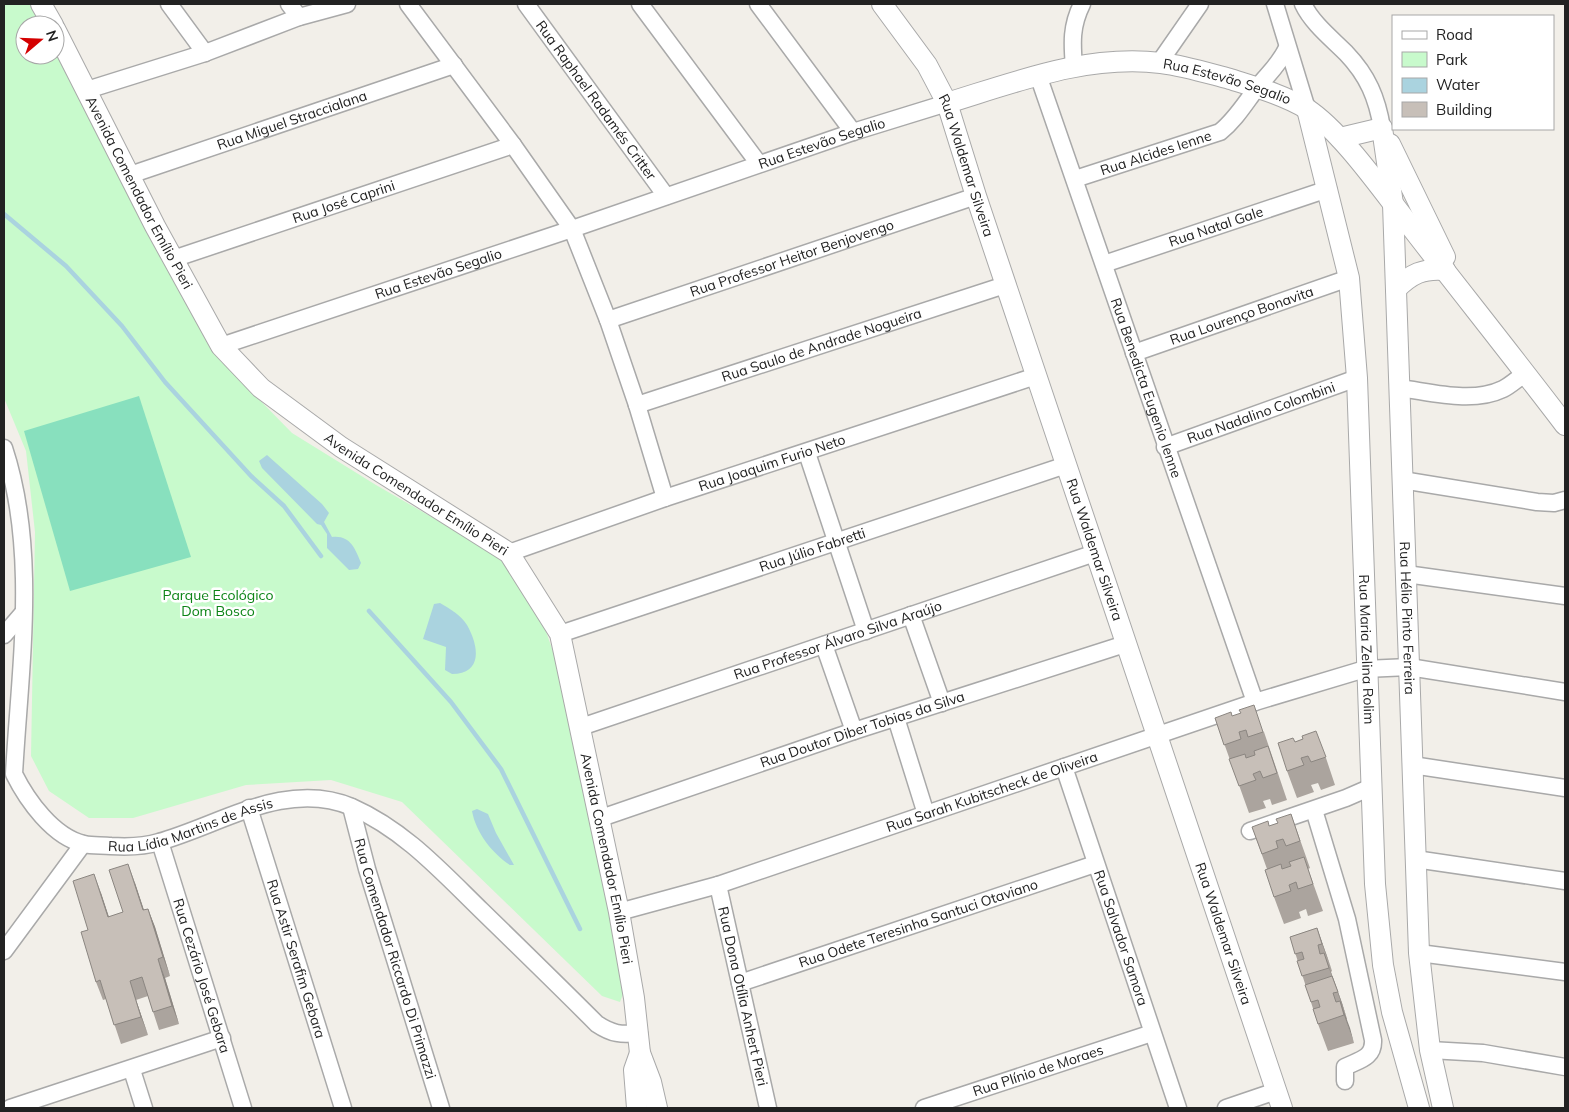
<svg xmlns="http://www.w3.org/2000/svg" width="1569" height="1112" font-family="Mulish,sans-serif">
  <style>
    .park { fill: #c8facc }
    .pitch { fill: #88e0be }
    .water { fill: #aad3df }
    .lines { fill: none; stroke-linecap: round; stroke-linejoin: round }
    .stream { stroke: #aad3df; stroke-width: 4.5 }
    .minor-casing { stroke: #a9a9a9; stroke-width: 19 }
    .tertiary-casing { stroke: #a9a9a9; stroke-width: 22 }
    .minor { stroke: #fff; stroke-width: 16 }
    .tertiary { stroke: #fff; stroke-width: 20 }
    .wall { fill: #aba49e }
    .shaded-wall { fill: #8b8681 }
    .building { fill: #c7bfb8; stroke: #8b8681 }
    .labels { text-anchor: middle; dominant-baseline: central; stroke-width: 5; stroke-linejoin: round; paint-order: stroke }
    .street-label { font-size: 14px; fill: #222; stroke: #fff }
    .park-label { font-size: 14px; fill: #0c8416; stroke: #fff }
  </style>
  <rect width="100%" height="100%" fill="#f2efe9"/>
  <path class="park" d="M4 4H39L50 25H25V55H55V35L248 388 292 433 376 485 501 557 539 611 559 669 625 989 620 1002 602 996 402 802 331 780 246 785 133 818H89L49 791 31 756 35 532 26 451 4 398Z"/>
  <path class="pitch" d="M139 396 191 557 70 591 24 431Z"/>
  <g class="water">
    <path d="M267 455 322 504 329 513 324 522 332 537C350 535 355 548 361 563L358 569 349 570 327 548V534L321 525 317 524 262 468 259 461Z"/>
    <path d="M440 603C450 609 461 615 467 625 479 646 483 674 452 674L445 670 446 647 423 639 434 604Z"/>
    <path d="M477 809 488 814 496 833 514 865H510C492 853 476 833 472 811Z"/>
  </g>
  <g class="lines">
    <g class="stream">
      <path d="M4 214 66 266 122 326 165 382 251 476 284 506 321 556"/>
      <path d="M369 611 451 702 501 769 580 929"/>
    </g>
    <defs>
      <g id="minor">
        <path d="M169 4 205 53"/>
        <path d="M289 4 299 17"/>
        <path d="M408 4 513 145 572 229 608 320 637 405 665 498"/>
        <path id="s1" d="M526 4 666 196"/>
        <path d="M640 4 759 164"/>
        <path d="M758 4 853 132"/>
        <path d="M1275 4 1307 109"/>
        <path d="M1303 4C1312 23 1331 38 1346 53 1368 76 1377 98 1382 128"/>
        <path d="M1159 63 1200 4"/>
        <path d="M1074 67C1072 43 1071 26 1082 4"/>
        <path id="s2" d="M1038 75 1255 702"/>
        <path d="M87 90 205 53 299 17 347 4"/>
        <path id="s3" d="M130 175 454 65"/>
        <path id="s4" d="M1075 179 1220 132C1235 120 1244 105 1256 89 1267 75 1279 65 1287 48"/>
        <path id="s5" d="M173 259 513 145"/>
        <path id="s6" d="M1104 264 1328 189"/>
        <path id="s7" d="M608 320 976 196"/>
        <path id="s8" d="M221 346 572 229 853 132 947 103"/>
        <path id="s9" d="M1134 353 1349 278"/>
        <path d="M1399 388C1431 392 1472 404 1503 389 1511 385 1518 378 1526 373"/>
        <path id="s10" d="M637 405 1005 285"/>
        <path id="s11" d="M1165 447 1357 378"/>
        <path id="s12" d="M4 448C38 551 20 666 14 774 27 800 53 837 84 844 92 846 102 845 111 846 127 847 143 847 159 842 220 825 286 779 352 807 404 830 441 871 481 910 520 948 559 986 597 1024 612 1034 621 1035 639 1033"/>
        <path d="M807 453 866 631"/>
        <path d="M1402 480 1537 502 1554 503 1565 500"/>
        <path id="s13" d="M509 553 665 498 1036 376"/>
        <path d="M1406 574 1565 596"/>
        <path d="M911 615 942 703"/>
        <path id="s14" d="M560 634 1066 465"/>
        <path d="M4 635 23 613"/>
        <path d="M824 645 854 731"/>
        <path d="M896 718 926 814"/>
        <path id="s15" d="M581 727 1095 553"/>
        <path d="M1412 765 1565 788"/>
        <path id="s16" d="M1064 767 1178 1108"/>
        <path id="s17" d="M351 807 367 869 441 1108"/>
        <path id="s18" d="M249 808 343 1108"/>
        <path d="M1314 810 1347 919 1373 1040C1374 1058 1359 1060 1345 1067V1081"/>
        <path id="s19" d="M601 818 854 731 1125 644"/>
        <path d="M1250 831 1346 798 1369 788"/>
        <path id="s20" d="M160 842 243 1108"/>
        <path d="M1415 859 1565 881"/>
        <path id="s21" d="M718 885 768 1108"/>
        <path id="s22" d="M619 912 718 885 1255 702 1365 669 1409 667 1565 692"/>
        <path d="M4 951 83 844"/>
        <path d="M1419 953 1565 972"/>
        <path id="s23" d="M740 983 1095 864"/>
        <path d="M1430 1050 1483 1053 1565 1067"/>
        <path d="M132 1070 144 1108"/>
        <path d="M10 1108 222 1038"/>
        <path id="s24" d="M924 1108 1152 1033"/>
        <path d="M1226 1108 1276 1091"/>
      </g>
      <g id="tertiary">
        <path d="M41 4 53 25"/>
        <path id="s25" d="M882 4 927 65 947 103 976 196 1282 1108"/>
        <path id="s26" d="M55 29 155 226 221 346 261 388 341 447 509 553 560 634 619 912 634 998 640 1053 651 1082 657 1108"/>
        <path id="s27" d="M947 103C1016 82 1087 54 1161 63 1185 66 1207 73 1230 79 1255 87 1284 95 1307 109 1342 132 1384 193 1411 227 1462 293 1514 358 1565 425"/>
        <path id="s28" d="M1307 109 1349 278 1357 378 1375 884 1383 965 1392 1012 1419 1108"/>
        <path id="s29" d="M1382 128 1393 204 1419 953 1430 1050 1443 1108"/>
        <path d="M1340 138 1382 128"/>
        <path d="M1390 144 1445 257"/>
        <path d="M1396 289C1411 274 1423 268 1445 270"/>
        <path d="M637 1108 634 1070 640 1053"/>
      </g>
    </defs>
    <use href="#minor" class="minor-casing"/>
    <use href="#tertiary" class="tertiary-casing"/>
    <use href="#minor" class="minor"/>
    <use href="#tertiary" class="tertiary"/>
  </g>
  <g class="wall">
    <path d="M1232 716 1264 732 1287 800 1272 805 1270 799 1263 801 1266 808 1249 813 1215 718Z"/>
    <path d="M1303 739 1326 758 1335 785 1321 790 1318 783 1311 785 1314 792 1297 798 1287 771 1295 742Z"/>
    <path d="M1291 814 1310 868 1308 869 1323 911 1308 916 1306 909 1299 912 1301 918 1284 924 1274 897 1267 869 1252 827 1269 826 1278 823Z"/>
    <path d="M135 883 144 910 148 909 155 927 170 976 165 978 179 1024 159 1030 148 996 136 1000 148 1035 121 1044 106 999 103 1000 96 982 88 930 101 893 109 917 123 912Z"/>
    <path d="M1317 928 1332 971 1331 972 1342 1003 1347 1019H1346L1354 1043 1328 1051 1318 1024 1290 937Z"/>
  </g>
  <g class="shaded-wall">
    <path d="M128 864 135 883 150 929 143 910Z"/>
    <path d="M94 874 101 893 115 936 108 917Z"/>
    <path d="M148 909 155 927 170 976 163 957Z"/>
    <path d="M1317 928 1327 956 1332 971 1322 944Z"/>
    <path d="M1324 953 1342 1003 1347 1019 1329 968Z"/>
    <path d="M158 959 165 978 179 1024 172 1006Z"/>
    <path d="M130 981 136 1000 148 1035 141 1017Z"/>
    <path d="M1340 1001 1350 1028 1354 1043 1344 1015Z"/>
  </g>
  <g class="building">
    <path d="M1254 705 1263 732 1248 737 1246 730 1239 732 1241 739 1224 745 1215 718 1231 712 1232 716 1241 713 1239 710Z"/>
    <path d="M1316 731 1326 757 1311 762 1308 756 1301 758 1304 765 1287 771 1278 743 1293 738 1295 742 1303 739 1302 736Z"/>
    <path d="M1268 746 1277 773 1263 778 1260 771 1253 774 1256 780 1239 786 1229 759 1245 754 1246 758 1255 755 1254 751Z"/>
    <path d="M1291 814 1300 841 1286 846 1283 839 1276 841 1278 848 1262 854 1252 827 1268 821 1269 826 1278 823 1276 819Z"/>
    <path d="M1304 857 1313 884 1298 889 1296 882 1289 885 1291 891 1274 897 1265 870 1281 864 1282 869 1291 866 1289 862Z"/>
    <path d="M128 864 143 910 148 909 163 957 158 959 172 1006 153 1012 142 977 130 981 141 1017 114 1025 100 980 96 982 81 932 88 930 73 881 94 874 108 917 123 912 109 870Z"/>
    <path d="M1317 928 1322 944 1318 945 1320 954 1324 953 1329 968 1302 976 1297 961 1304 959 1302 952 1295 954 1290 937Z"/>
    <path d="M1332 976 1338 992 1333 993 1336 1002 1340 1001 1344 1015 1318 1024 1313 1009 1320 1007 1318 1000 1311 1002 1305 985Z"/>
  </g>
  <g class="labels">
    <g class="street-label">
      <text stroke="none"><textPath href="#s27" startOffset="288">Rua Estevão Segalio</textPath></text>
      <text stroke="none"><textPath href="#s1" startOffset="119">Rua Raphael Radamés Critter</textPath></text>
      <text stroke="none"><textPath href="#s3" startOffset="171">Rua Miguel Straccialana</textPath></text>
      <text stroke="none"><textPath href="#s8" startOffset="634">Rua Estevão Segalio</textPath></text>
      <text stroke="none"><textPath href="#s4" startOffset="85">Rua Alcides Ienne</textPath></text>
      <text stroke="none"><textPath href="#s25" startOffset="184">Rua Waldemar Silveira</textPath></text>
      <text stroke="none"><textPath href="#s26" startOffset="184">Avenida Comendador Emílio Pieri</textPath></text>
      <text stroke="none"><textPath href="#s5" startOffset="180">Rua José Caprini</textPath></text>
      <text stroke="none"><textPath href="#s6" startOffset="118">Rua Natal Gale</textPath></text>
      <text stroke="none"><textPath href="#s7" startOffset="194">Rua Professor Heitor Benjovengo</textPath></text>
      <text stroke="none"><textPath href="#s8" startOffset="229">Rua Estevão Segalio</textPath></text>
      <text stroke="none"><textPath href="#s9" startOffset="114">Rua Lourenço Bonavita</textPath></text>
      <text stroke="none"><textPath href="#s10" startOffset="194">Rua Saulo de Andrade Nogueira</textPath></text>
      <text stroke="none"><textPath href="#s2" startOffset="331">Rua Benedicta Eugenio Ienne</textPath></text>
      <text stroke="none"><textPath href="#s11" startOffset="102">Rua Nadalino Colombini</textPath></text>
      <text stroke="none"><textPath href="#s13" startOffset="278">Rua Joaquim Furio Neto</textPath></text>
      <text stroke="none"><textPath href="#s26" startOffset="604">Avenida Comendador Emílio Pieri</textPath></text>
      <text stroke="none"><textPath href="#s14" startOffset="266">Rua Júlio Fabretti</textPath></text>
      <text stroke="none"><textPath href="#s25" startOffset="589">Rua Waldemar Silveira</textPath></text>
      <text stroke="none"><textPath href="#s29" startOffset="491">Rua Hélio Pinto Ferreira</textPath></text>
      <text stroke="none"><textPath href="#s15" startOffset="271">Rua Professor Álvaro Silva Araújo</textPath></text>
      <text stroke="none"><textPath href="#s28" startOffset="546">Rua Maria Zelina Rolim</textPath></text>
      <text stroke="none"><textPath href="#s19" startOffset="276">Rua Doutor Diber Tobias da Silva</textPath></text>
      <text stroke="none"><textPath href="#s22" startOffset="392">Rua Sarah Kubitscheck de Oliveira</textPath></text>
      <text stroke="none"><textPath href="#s12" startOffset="540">Rua Lídia Martins de Assis</textPath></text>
      <text stroke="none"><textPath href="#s26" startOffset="1039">Avenida Comendador Emílio Pieri</textPath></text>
      <text stroke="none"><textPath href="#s23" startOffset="188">Rua Odete Teresinha Santuci Otaviano</textPath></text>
      <text stroke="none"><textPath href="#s25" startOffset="994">Rua Waldemar Silveira</textPath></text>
      <text stroke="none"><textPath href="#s16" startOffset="180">Rua Salvador Samora</textPath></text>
      <text stroke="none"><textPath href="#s18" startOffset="158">Rua Astir Serafim Gebara</textPath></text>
      <text stroke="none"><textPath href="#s17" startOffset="158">Rua Comendador Riccardo Di Primazzi</textPath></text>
      <text stroke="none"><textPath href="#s20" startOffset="140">Rua Cezário José Gebara</textPath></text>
      <text stroke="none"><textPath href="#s21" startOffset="114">Rua Dona Otília Anhert Pieri</textPath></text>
      <text stroke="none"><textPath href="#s24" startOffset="120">Rua Plínio de Moraes</textPath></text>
    </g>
    <g class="park-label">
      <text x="218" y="595">Parque Ecológico<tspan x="218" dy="16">Dom Bosco</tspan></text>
    </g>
  </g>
  <rect width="1569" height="1112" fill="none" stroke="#222222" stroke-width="10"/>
  <rect x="1392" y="15" width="162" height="115" fill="#ffffff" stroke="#a7a7a7"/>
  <rect x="1402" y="31" width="25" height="8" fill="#ffffff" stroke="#a7a7a7"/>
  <text x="1436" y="40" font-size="15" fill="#222222">Road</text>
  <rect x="1402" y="52" width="25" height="15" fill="#c8facc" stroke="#a7a7a7"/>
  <text x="1436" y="65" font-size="15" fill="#222222">Park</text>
  <rect x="1402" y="78" width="25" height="15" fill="#aad3df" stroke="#a7a7a7"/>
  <text x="1436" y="90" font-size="15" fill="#222222">Water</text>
  <rect x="1402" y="102" width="25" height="15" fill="#c7bfb8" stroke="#a7a7a7"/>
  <text x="1436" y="115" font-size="15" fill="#222222">Building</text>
  <g transform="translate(40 40) rotate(71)"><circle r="24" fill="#ffffff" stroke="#a7a7a7"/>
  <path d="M0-4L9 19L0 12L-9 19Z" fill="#d40000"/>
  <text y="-8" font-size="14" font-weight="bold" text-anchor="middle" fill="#222222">N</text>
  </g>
</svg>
